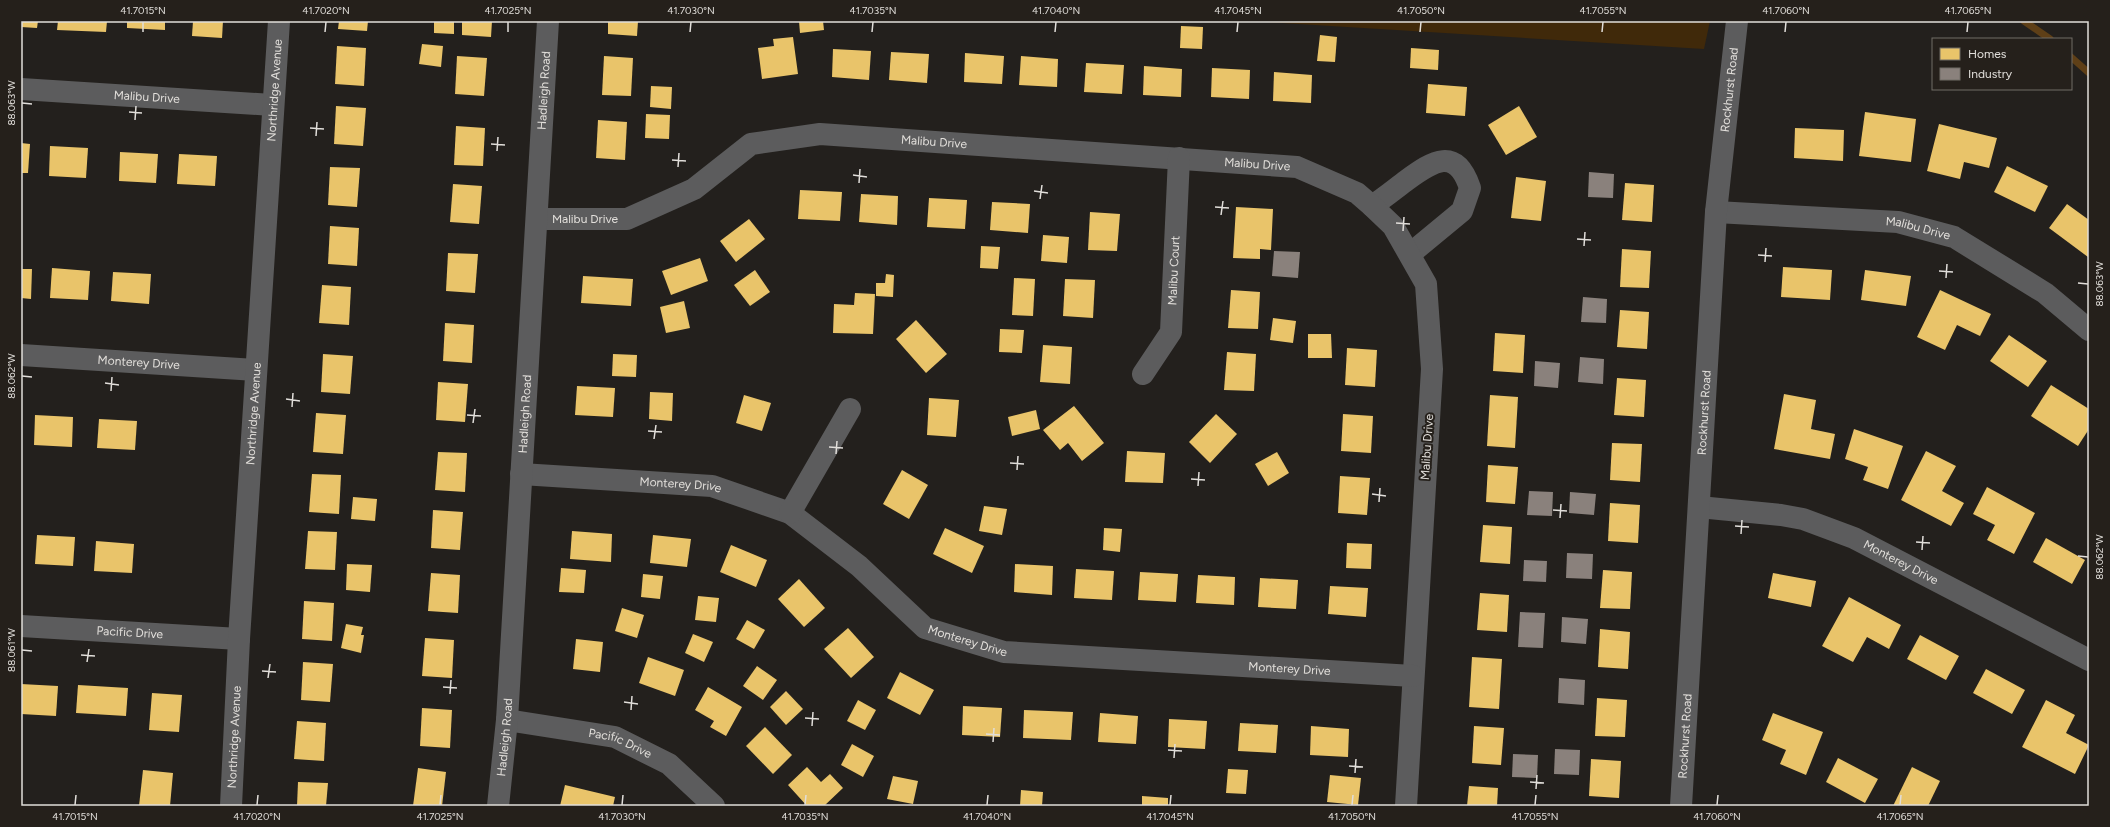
<svg xmlns="http://www.w3.org/2000/svg" width="2110" height="827" font-family="Figtree,sans-serif">
  <style>
    .green { fill: #40290a }
    .homes { fill: #e9c46a }
    .industry { fill: #8a817c }
    .lines { fill: none; stroke-linecap: round; stroke-linejoin: round }
    .stream { stroke: #5e3f17; stroke-width: 7 }
    .minor { stroke: #5c5c5d; stroke-width: 22 }
    .ticks { fill: none; stroke: #e1deda; stroke-width: 1.5 }
    .labels { text-anchor: middle; dominant-baseline: central; stroke-width: 4; stroke-linejoin: round; paint-order: stroke }
    .street-label { font-size: 12px; fill: #e1deda; stroke: #25201b }
    .neatline { fill: none; stroke: #e1deda; stroke-width: 1.5 }
    .ticks-label { font-size: 10px; text-anchor: middle; fill: #e1deda }
  </style>
  <rect width="100%" height="100%" fill="#23201d"/>
  <path class="green" d="M1250 21H1710L1704 49Z"/>
  <g class="homes">
    <path d="M21 21H38L37 28 21 27Z"/>
    <path d="M58 21H107L106 32 57 30Z"/>
    <path d="M127 21H165V30L127 28Z"/>
    <path d="M193 21H223L222 38 192 36Z"/>
    <path d="M339 21H368L367 31 338 29Z"/>
    <path d="M434 21H454V34L434 33Z"/>
    <path d="M462 21H492L491 37 462 35Z"/>
    <path d="M608 21H638L637 36 608 34Z"/>
    <path d="M799 21H823L824 30 800 33Z"/>
    <path d="M1181 26 1203 27 1202 49 1180 48Z"/>
    <path d="M1320 35 1337 37 1335 62 1317 61Z"/>
    <path d="M793 37 798 74 762 79 758 48 774 46 773 39Z"/>
    <path d="M422 44 443 46 441 67 419 64Z"/>
    <path d="M337 46 366 48 364 86 335 84Z"/>
    <path d="M1411 48 1439 50 1438 70 1410 68Z"/>
    <path d="M833 49 871 51 869 80 832 77Z"/>
    <path d="M891 52 929 54 927 83 889 80Z"/>
    <path d="M965 53 1004 56 1002 84 964 82Z"/>
    <path d="M457 56 487 58 484 96 455 94Z"/>
    <path d="M604 56 633 58 631 96 602 95Z"/>
    <path d="M1021 56 1058 59 1057 87 1019 85Z"/>
    <path d="M1086 63 1124 65 1122 94 1084 92Z"/>
    <path d="M1144 66 1182 69 1181 97 1143 95Z"/>
    <path d="M1212 68 1250 70 1249 99 1211 97Z"/>
    <path d="M1274 72 1312 75 1311 103 1273 101Z"/>
    <path d="M1428 84 1467 87 1465 116 1426 113Z"/>
    <path d="M651 86 672 87 671 109 650 107Z"/>
    <path d="M336 106 366 108 363 146 334 144Z"/>
    <path d="M1519 106 1537 137 1506 155 1488 125Z"/>
    <path d="M1865 112 1916 119 1911 162 1859 156Z"/>
    <path d="M646 114 670 115 669 139 645 138Z"/>
    <path d="M598 120 627 122 625 160 596 158Z"/>
    <path d="M1939 124 1997 138 1989 168 1964 162 1960 179 1927 171Z"/>
    <path d="M456 126 485 128 483 166 454 165Z"/>
    <path d="M1795 128 1844 130 1843 161 1794 158Z"/>
    <path d="M21 143 30 144 28 173H21Z"/>
    <path d="M50 146 88 148 86 178 49 176Z"/>
    <path d="M120 152 158 154 156 183 119 181Z"/>
    <path d="M179 154 217 156 215 186 177 184Z"/>
    <path d="M2007 166 2048 186 2035 212 1994 192Z"/>
    <path d="M330 167 360 168 357 207 328 205Z"/>
    <path d="M1516 177 1546 181 1541 221 1511 218Z"/>
    <path d="M1625 183 1654 185 1652 222 1622 220Z"/>
    <path d="M453 184 482 186 479 224 450 222Z"/>
    <path d="M800 190 842 192 840 221 798 219Z"/>
    <path d="M861 194 898 196 897 225 859 222Z"/>
    <path d="M929 198 967 200 965 229 927 227Z"/>
    <path d="M992 202 1030 204 1028 233 990 230Z"/>
    <path d="M2067 204 2089 220 2088 257 2049 228Z"/>
    <path d="M1236 207 1273 209 1271 250 1260 249V259L1233 258Z"/>
    <path d="M1090 212 1120 214 1117 251 1088 250Z"/>
    <path d="M749 219 765 239 736 262 720 241Z"/>
    <path d="M330 226 359 228 357 266 328 264Z"/>
    <path d="M1043 235 1069 237 1067 263 1041 261Z"/>
    <path d="M981 246 1000 247 998 269 980 268Z"/>
    <path d="M1622 249 1651 251 1649 288 1620 287Z"/>
    <path d="M448 253 478 254 475 293 446 291Z"/>
    <path d="M700 258 708 281 671 295 662 271Z"/>
    <path d="M1783 267 1832 270 1830 300 1781 297Z"/>
    <path d="M52 268 90 271 88 300 50 298Z"/>
    <path d="M21 269H32L31 299 21 298Z"/>
    <path d="M755 270 770 292 750 306 734 285Z"/>
    <path d="M1865 270 1911 276 1906 306 1861 300Z"/>
    <path d="M113 272 151 274 149 304 111 301Z"/>
    <path d="M886 274 894 275 893 297 876 296V283H885Z"/>
    <path d="M583 276 633 279 631 306 581 303Z"/>
    <path d="M1014 278 1035 279 1033 316 1012 315Z"/>
    <path d="M1065 279 1095 280 1093 318 1063 316Z"/>
    <path d="M322 285 351 287 349 325 319 323Z"/>
    <path d="M1231 290 1260 292 1258 329 1228 328Z"/>
    <path d="M1940 290 1991 314 1980 336 1957 325 1945 350 1917 337Z"/>
    <path d="M855 293 875 294 873 334 833 333 834 304 854 305Z"/>
    <path d="M684 301 690 328 666 333 660 307Z"/>
    <path d="M1620 310 1649 312 1647 349 1617 347Z"/>
    <path d="M1273 318 1296 321 1293 343 1270 340Z"/>
    <path d="M916 320 947 354 926 373 896 339Z"/>
    <path d="M445 323 474 325 472 363 443 361Z"/>
    <path d="M1000 329 1024 330 1022 353 999 352Z"/>
    <path d="M1495 333 1525 335 1523 373 1493 371Z"/>
    <path d="M1308 334H1331L1332 358H1308Z"/>
    <path d="M2009 335 2047 361 2028 387 1990 361Z"/>
    <path d="M1043 345 1072 347 1070 384 1040 382Z"/>
    <path d="M1347 348 1377 350 1375 387 1345 385Z"/>
    <path d="M1227 352 1256 354 1254 391 1224 390Z"/>
    <path d="M323 354 353 356 350 394 321 392Z"/>
    <path d="M613 354 637 355 636 377 612 376Z"/>
    <path d="M1617 378 1646 380 1644 417 1614 415Z"/>
    <path d="M438 382 468 384 465 422 436 420Z"/>
    <path d="M2051 385 2089 409V429L2078 446 2031 416Z"/>
    <path d="M577 386 615 388 613 417 575 415Z"/>
    <path d="M650 392 673 393 672 421 649 419Z"/>
    <path d="M1784 394 1816 400 1811 429 1835 434 1830 459 1774 449Z"/>
    <path d="M744 395 771 403 762 431 736 423Z"/>
    <path d="M1490 395 1518 397 1515 448 1487 446Z"/>
    <path d="M929 398 959 400 956 437 927 435Z"/>
    <path d="M1074 406 1104 443 1082 461 1068 443 1060 450 1043 430Z"/>
    <path d="M1036 410 1040 429 1012 436 1008 417Z"/>
    <path d="M316 413 346 415 343 454 313 452Z"/>
    <path d="M1216 414 1237 434 1210 463 1189 442Z"/>
    <path d="M1343 414 1373 416 1371 453 1341 451Z"/>
    <path d="M35 415 73 417 72 447 34 445Z"/>
    <path d="M99 419 137 421 135 450 97 448Z"/>
    <path d="M1854 429 1903 446 1888 489 1863 480 1868 467 1845 459Z"/>
    <path d="M1612 443 1642 444 1640 482 1610 480Z"/>
    <path d="M1127 451 1165 453 1163 483 1125 482Z"/>
    <path d="M1926 451 1956 466 1942 491 1964 503 1951 526 1901 500Z"/>
    <path d="M438 452 467 453 465 492 435 490Z"/>
    <path d="M1277 452 1289 473 1268 486 1255 464Z"/>
    <path d="M1488 465 1518 467 1515 504 1486 502Z"/>
    <path d="M902 470 928 485 909 519 883 504Z"/>
    <path d="M312 474 341 475 339 514 309 512Z"/>
    <path d="M1340 476 1370 478 1367 515 1338 513Z"/>
    <path d="M1987 487 2035 513 2014 554 1987 540 1995 525 1973 514Z"/>
    <path d="M353 497 377 499 375 521 351 519Z"/>
    <path d="M1610 503 1640 505 1638 543 1608 541Z"/>
    <path d="M984 506 1007 509 1002 535 979 531Z"/>
    <path d="M433 510 463 512 460 550 431 548Z"/>
    <path d="M1483 525 1512 527 1510 564 1480 562Z"/>
    <path d="M945 528 984 546 972 573 933 554Z"/>
    <path d="M1104 528 1122 529 1120 552 1103 550Z"/>
    <path d="M308 531 337 532 335 570 305 569Z"/>
    <path d="M572 531 612 534 611 562 570 559Z"/>
    <path d="M37 535 75 537 73 566 35 564Z"/>
    <path d="M653 535 691 539 687 567 650 563Z"/>
    <path d="M2046 538 2085 560 2072 584 2033 562Z"/>
    <path d="M96 541 134 544 132 573 94 571Z"/>
    <path d="M1347 543 1372 544 1371 569 1346 568Z"/>
    <path d="M731 545 767 560 756 587 720 572Z"/>
    <path d="M347 564 372 565 370 592 346 590Z"/>
    <path d="M1015 564 1053 566 1052 595 1014 592Z"/>
    <path d="M561 568 586 570 584 593 559 592Z"/>
    <path d="M1076 569 1114 571 1112 600 1074 598Z"/>
    <path d="M1603 570 1632 572 1630 609 1600 608Z"/>
    <path d="M1140 572 1178 574 1176 602 1138 600Z"/>
    <path d="M431 573 460 575 458 613 428 611Z"/>
    <path d="M1773 573 1816 581 1811 607 1768 598Z"/>
    <path d="M643 574 663 576 660 599 641 597Z"/>
    <path d="M1198 575 1235 577 1234 605 1196 603Z"/>
    <path d="M1260 578 1298 580 1296 609 1258 607Z"/>
    <path d="M799 579 825 608 804 627 778 599Z"/>
    <path d="M1330 586 1368 588 1366 617 1328 614Z"/>
    <path d="M1480 593 1509 595 1507 632 1477 630Z"/>
    <path d="M698 596 719 598 716 622 695 620Z"/>
    <path d="M1849 597 1901 625 1889 649 1867 637 1853 662 1822 646Z"/>
    <path d="M304 601 334 603 332 641 302 639Z"/>
    <path d="M622 608 644 615 637 638 615 631Z"/>
    <path d="M747 620 765 630 754 649 736 639Z"/>
    <path d="M346 624 363 627 361 635H364L361 653 341 648Z"/>
    <path d="M848 628 874 657 851 678 824 649Z"/>
    <path d="M1600 629 1630 632 1628 669 1598 667Z"/>
    <path d="M693 634 713 642 704 662 685 653Z"/>
    <path d="M1920 635 1959 656 1946 680 1907 659Z"/>
    <path d="M425 638 454 640 452 678 422 676Z"/>
    <path d="M576 639 603 642 600 672 573 669Z"/>
    <path d="M648 657 684 670 675 696 639 683Z"/>
    <path d="M1472 657 1502 659 1499 709 1469 707Z"/>
    <path d="M303 662 333 664 330 702 301 700Z"/>
    <path d="M757 666 777 680 763 700 743 686Z"/>
    <path d="M1986 669 2025 690 2012 714 1973 693Z"/>
    <path d="M900 672 934 690 920 715 887 698Z"/>
    <path d="M21 684 58 686 56 716 21 714Z"/>
    <path d="M78 685 128 688 126 716 76 713Z"/>
    <path d="M708 687 742 707 726 736 710 727 714 721 695 710Z"/>
    <path d="M786 691 803 709 786 725 770 707Z"/>
    <path d="M152 693 182 695 179 732 149 730Z"/>
    <path d="M1597 698 1627 700 1625 737 1595 736Z"/>
    <path d="M858 700 876 710 865 730 847 721Z"/>
    <path d="M2046 700 2075 715 2066 733 2089 745 2075 774 2022 747Z"/>
    <path d="M963 706 1002 708 1000 737 962 735Z"/>
    <path d="M422 708 452 710 450 748 420 746Z"/>
    <path d="M1024 710 1073 712 1071 740 1023 738Z"/>
    <path d="M1100 713 1138 716 1136 744 1098 742Z"/>
    <path d="M1773 713 1823 732 1806 775 1780 764 1786 750 1762 740Z"/>
    <path d="M1169 719 1207 721 1205 749 1168 747Z"/>
    <path d="M297 721 326 723 324 761 294 759Z"/>
    <path d="M1240 723 1278 725 1276 753 1238 751Z"/>
    <path d="M1311 726 1349 729 1348 757 1310 755Z"/>
    <path d="M1474 726 1504 728 1501 765 1472 763Z"/>
    <path d="M765 727 792 755 773 774 746 746Z"/>
    <path d="M852 744 874 756 863 777 841 765Z"/>
    <path d="M1838 758 1878 779 1865 803 1826 782Z"/>
    <path d="M1591 759 1621 761 1619 798 1589 796Z"/>
    <path d="M807 767 821 782 830 774 843 788 824 806H807L788 785Z"/>
    <path d="M1912 767 1940 781 1928 806H1893Z"/>
    <path d="M418 768 446 772 442 806H413Z"/>
    <path d="M1228 769 1248 770 1246 794 1226 793Z"/>
    <path d="M143 770 173 773 170 806H139Z"/>
    <path d="M1330 775 1361 778 1358 805 1327 802Z"/>
    <path d="M893 776 918 781 913 804 887 799Z"/>
    <path d="M298 782 328 783 326 806H297Z"/>
    <path d="M565 785 615 797 613 806H560Z"/>
    <path d="M1469 786 1498 788 1497 806H1467Z"/>
    <path d="M1021 790 1043 792 1042 806H1020Z"/>
    <path d="M1142 796 1168 798V806H1142Z"/>
  </g>
  <g class="industry">
    <path d="M1589 172 1614 174 1613 198 1588 197Z"/>
    <path d="M1274 251 1300 252 1298 278 1272 276Z"/>
    <path d="M1583 297 1607 299 1606 323 1581 322Z"/>
    <path d="M1580 357 1604 359 1603 384 1578 382Z"/>
    <path d="M1535 361 1560 363 1558 388 1534 386Z"/>
    <path d="M1529 491 1553 492 1552 516 1527 515Z"/>
    <path d="M1570 492 1596 494 1594 515 1569 513Z"/>
    <path d="M1567 553 1593 554 1592 579 1566 578Z"/>
    <path d="M1524 560 1547 561 1546 582 1523 581Z"/>
    <path d="M1520 612 1545 613 1543 648 1518 647Z"/>
    <path d="M1562 617 1588 619 1586 644 1561 642Z"/>
    <path d="M1559 678 1585 680 1584 705 1558 703Z"/>
    <path d="M1555 749 1580 750 1579 775 1554 774Z"/>
    <path d="M1513 754 1538 755 1537 778 1512 777Z"/>
  </g>
  <g class="lines">
    <g class="stream">
      <path d="M2024 21 2050 39"/>
      <path d="M2071 57 2089 73"/>
    </g>
    <g class="minor">
      <path id="s1" d="M21 89 272 105"/>
      <path d="M1372 206C1384 198 1395 189 1407 180 1433 161 1456 146 1470 188L1462 211 1410 254"/>
      <path id="s2" d="M1716 212 1898 222 1954 237 2045 293 2089 330"/>
      <path id="s3" d="M538 219H627L694 189 751 144 820 134 1297 167 1357 193 1372 206 1393 226 1426 284 1432 369 1406 806"/>
      <path id="s4" d="M21 355 256 370"/>
      <path id="s5" d="M1143 374 1171 332 1179 158"/>
      <path id="s6" d="M521 474 712 486 790 513 859 566 925 628 1004 652 1413 676"/>
      <path id="s7" d="M1699 507 1781 515 1803 519 1854 538 2089 660"/>
      <path d="M790 513 850 409"/>
      <path id="s8" d="M21 626 239 639"/>
      <path id="s9" d="M507 720 615 737 669 764 714 806"/>
      <path id="s10" d="M231 806 239 639 279 21"/>
      <path id="s11" d="M498 806 507 720 548 21"/>
      <path id="s12" d="M1681 806 1716 212 1737 21"/>
    </g>
  </g>
  <path class="ticks" d="M143 32V22M325 32 326 22M508 32V22M690 32 691 22M872 32 873 22M1055 32 1056 22M1237 32 1238 22M1420 32 1421 22M1602 32 1603 22M1785 32 1786 22M1967 32 1968 22M22 103 32 104M129 112 142 113M135 120 136 106M310 128 324 129M316 136 317 122M491 144 505 145M497 151 498 137M672 160 686 161M678 167 679 153M853 175 867 177M859 183 860 169M1034 191 1048 193M1040 199 1042 185M1215 207 1229 208M1221 215 1223 201M1396 223 1410 224M1403 231 1404 217M1577 239 1591 240M1584 246 1585 232M1758 255 1772 256M1765 262 1766 248M1939 271 1953 272M1946 278 1947 264M2078 283 2088 284M22 376 32 377M105 383 119 385M111 391 112 377M286 399 300 401M292 407 293 393M467 415 481 416M473 423 475 409M648 431 662 432M654 439 656 425M829 447 843 448M836 454 837 441M1010 463 1024 464M1017 470 1018 456M1191 479 1205 480M1198 486 1199 472M1372 494 1386 496M1379 502 1380 488M1553 510 1567 511M1560 518 1561 504M1735 526 1749 527M1741 534 1742 520M1916 542 1930 543M1922 550 1923 536M2078 556 2088 557M22 650 32 651M81 655 95 656M87 662 89 649M262 671 276 672M268 678 270 664M443 687 457 688M450 694 451 680M624 702 638 704M631 710 632 696M805 718 819 719M812 726 813 712M986 734 1000 735M993 742 994 728M1168 750 1182 751M1174 758 1175 744M1349 766 1363 767M1355 773 1356 759M1530 782 1544 783M1536 789 1537 775M75 805 76 795M257 805 258 795M440 805 441 795M622 805 623 795M805 805 806 795M987 805 988 795M1170 805 1171 795M1352 805 1353 795M1535 805 1536 795M1717 805 1718 795M1900 805 1901 795"/>
  <g class="labels">
    <g class="street-label">
      <text stroke="none"><textPath href="#s10" startOffset="717">Northridge Avenue</textPath></text>
      <text stroke="none"><textPath href="#s11" startOffset="717">Hadleigh Road</textPath></text>
      <text stroke="none"><textPath href="#s12" startOffset="718">Rockhurst Road</textPath></text>
      <text stroke="none"><textPath href="#s1" startOffset="126">Malibu Drive</textPath></text>
      <text stroke="none"><textPath href="#s3" startOffset="419">Malibu Drive</textPath></text>
      <text stroke="none"><textPath href="#s3" startOffset="743">Malibu Drive</textPath></text>
      <text stroke="none"><textPath href="#s3" startOffset="47">Malibu Drive</textPath></text>
      <text stroke="none"><textPath href="#s2" startOffset="203">Malibu Drive</textPath></text>
      <text stroke="none"><textPath href="#s5" startOffset="112">Malibu Court</textPath></text>
      <text stroke="none"><textPath href="#s4" startOffset="118">Monterey Drive</textPath></text>
      <text stroke="none"><textPath href="#s10" startOffset="393">Northridge Avenue</textPath></text>
      <text stroke="none"><textPath href="#s12" startOffset="394">Rockhurst Road</textPath></text>
      <text stroke="none"><textPath href="#s11" startOffset="393">Hadleigh Road</textPath></text>
      <text transform="translate(1427 447) rotate(-86)">Malibu Drive</text>
      <text stroke="none"><textPath href="#s6" startOffset="160">Monterey Drive</textPath></text>
      <text stroke="none"><textPath href="#s7" startOffset="212">Monterey Drive</textPath></text>
      <text stroke="none"><textPath href="#s8" startOffset="109">Pacific Drive</textPath></text>
      <text stroke="none"><textPath href="#s6" startOffset="496">Monterey Drive</textPath></text>
      <text stroke="none"><textPath href="#s6" startOffset="820">Monterey Drive</textPath></text>
      <text stroke="none"><textPath href="#s10" startOffset="69">Northridge Avenue</textPath></text>
      <text stroke="none"><textPath href="#s11" startOffset="69">Hadleigh Road</textPath></text>
      <text stroke="none"><textPath href="#s12" startOffset="70">Rockhurst Road</textPath></text>
      <text stroke="none"><textPath href="#s9" startOffset="116">Pacific Drive</textPath></text>
    </g>
  </g>
  <rect width="2110" height="827" fill="none" stroke="#25201b" stroke-width="44"/>
  <rect x="1932" y="38" width="140" height="52" fill="#25201b" stroke="#706c67"/>
  <rect x="1940" y="48" width="20" height="12" fill="#e9c46a" stroke="#706c67"/>
  <text x="1968" y="58" font-size="12" fill="#e1deda">Homes</text>
  <rect x="1940" y="68" width="20" height="12" fill="#8a817c" stroke="#706c67"/>
  <text x="1968" y="78" font-size="12" fill="#e1deda">Industry</text>
  <rect x="22" y="22" width="2066" height="783" class="neatline"/>
  <g class="ticks-label">
    <text x="143" y="14">41.7015°N</text>
    <text x="326" y="14">41.7020°N</text>
    <text x="508" y="14">41.7025°N</text>
    <text x="691" y="14">41.7030°N</text>
    <text x="873" y="14">41.7035°N</text>
    <text x="1056" y="14">41.7040°N</text>
    <text x="1238" y="14">41.7045°N</text>
    <text x="1421" y="14">41.7050°N</text>
    <text x="1603" y="14">41.7055°N</text>
    <text x="1786" y="14">41.7060°N</text>
    <text x="1968" y="14">41.7065°N</text>
    <text transform="translate(11 103) rotate(-90)" y="4">88.063°W</text>
    <text transform="translate(2099 284) rotate(-90)" y="4">88.063°W</text>
    <text transform="translate(11 376) rotate(-90)" y="4">88.062°W</text>
    <text transform="translate(2099 557) rotate(-90)" y="4">88.062°W</text>
    <text transform="translate(11 650) rotate(-90)" y="4">88.061°W</text>
    <text x="75" y="820">41.7015°N</text>
    <text x="257" y="820">41.7020°N</text>
    <text x="440" y="820">41.7025°N</text>
    <text x="622" y="820">41.7030°N</text>
    <text x="805" y="820">41.7035°N</text>
    <text x="987" y="820">41.7040°N</text>
    <text x="1170" y="820">41.7045°N</text>
    <text x="1352" y="820">41.7050°N</text>
    <text x="1535" y="820">41.7055°N</text>
    <text x="1717" y="820">41.7060°N</text>
    <text x="1900" y="820">41.7065°N</text>
  </g>
</svg>
